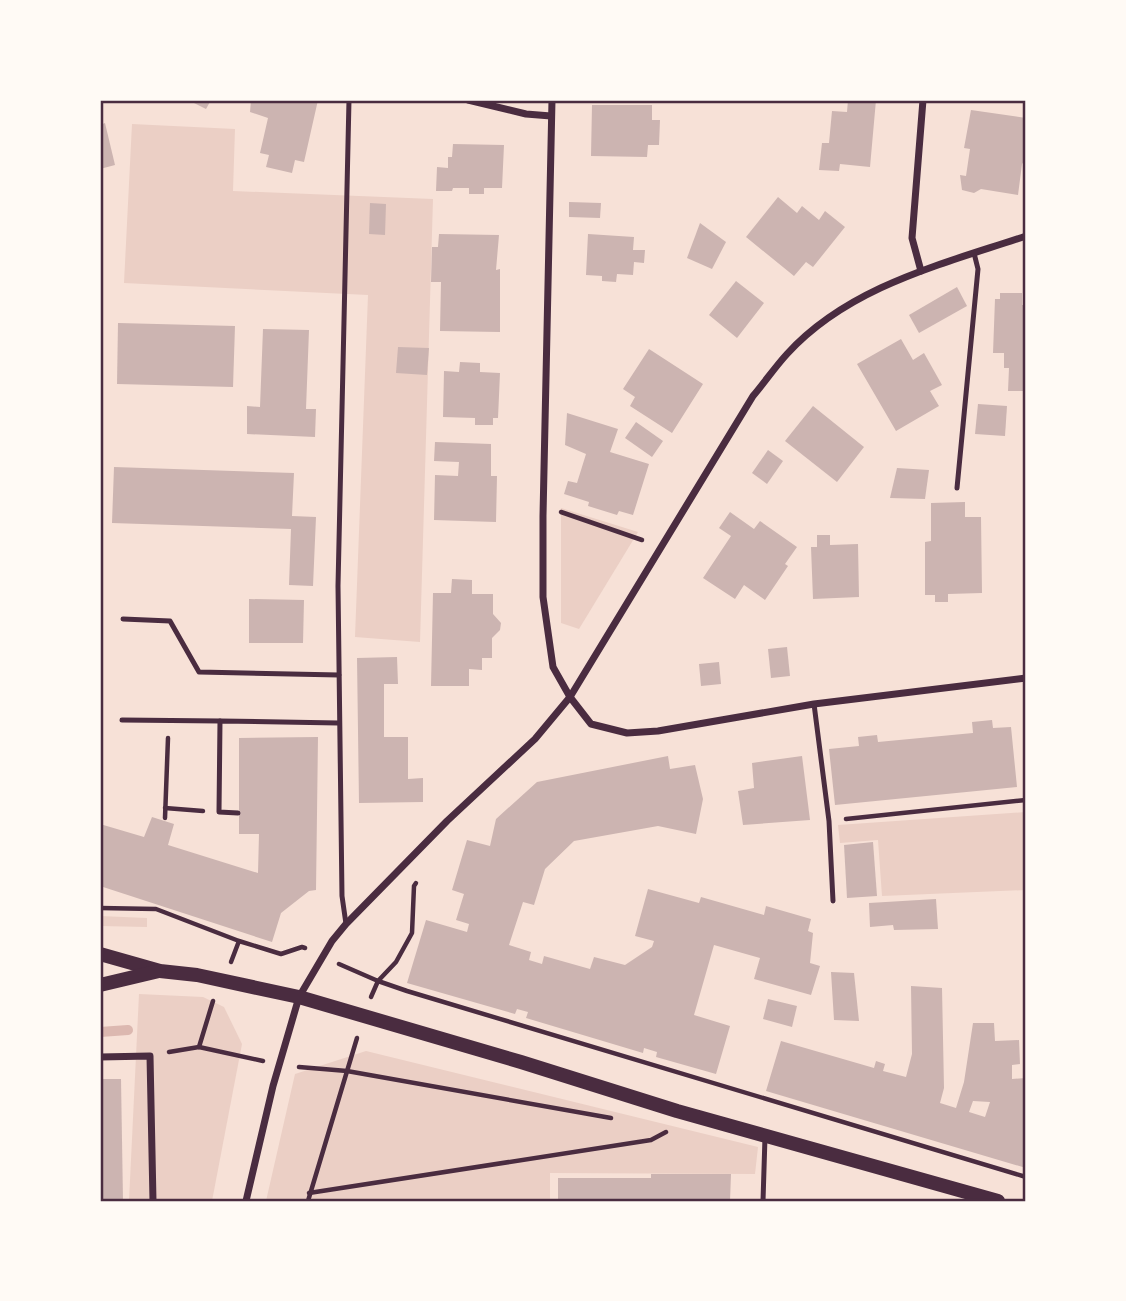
<svg xmlns="http://www.w3.org/2000/svg" width="1126" height="1301" font-family="Helvetica,sans-serif">
  <style>
    .green { fill: #ebcfc5 }
    .lines { fill: none; stroke-linecap: round; stroke-linejoin: round }
    .stream { stroke: #dcb8b0; stroke-width: 10 }
    .building { fill: #ccb4b1; fill-rule: evenodd }
    .path { stroke: #4a2c40; stroke-width: 4.5 }
    .service { stroke: #4a2c40; stroke-width: 5 }
    .minor { stroke: #4a2c40; stroke-width: 7 }
    .secondary { stroke: #4a2c40; stroke-width: 14 }
    .neatline { fill: none; stroke: #4a2c40; stroke-width: 2.5 }
  </style>
  <rect width="100%" height="100%" fill="#f7e1d7"/>
  <g class="green">
    <path d="M132 124 235 129 233 191 433 199 420 642 355 637 368 295 124 283Z"/>
    <path d="M561 508 638 532 579 629 561 623Z"/>
    <path d="M1026 812V890L882 896 878 840 840 843 838 825Z"/>
    <path d="M100 916 147 918V927L100 926Z"/>
    <path d="M139 994 203 997 224 1007 242 1044 212 1201H129Z"/>
    <path d="M366 1051 758 1147 755 1174 550 1173V1200L266 1201 295 1074Z"/>
  </g>
  <g class="lines">
    <path class="stream" d="M100 1032 128 1030"/>
  </g>
  <g class="building">
    <path d="M188 100H211L206 109Z"/>
    <path d="M251 100H318L304 162 295 160 292 173 266 167 269 155 260 153 268 118 250 112Z"/>
    <path d="M848 100H876L870 167 840 164 839 171 819 170 822 143H829L832 111 847 112Z"/>
    <path d="M592 105H652V120H660L659 145H648L647 157 591 156Z"/>
    <path d="M971 110 1026 118 1024 151 1026 159 1022 164 1018 195 981 189 974 193 962 190 960 175 966 176 970 149 964 148Z"/>
    <path d="M105 123 115 165 100 169V125Z"/>
    <path d="M453 144 504 145 502 188H484V194H469V188H453L452 191H436L437 167 448 168V157H452Z"/>
    <path d="M778 197 797 213 802 206 819 220 825 211 845 227 813 267 806 262 794 276 746 237Z"/>
    <path d="M569 202 601 203 600 218 569 217Z"/>
    <path d="M370 203 386 204 385 235 369 234Z"/>
    <path d="M700 223 726 242 712 269 687 258Z"/>
    <path d="M439 234 499 235 496 270 500 269V332L440 331 441 282H431L432 247H438Z"/>
    <path d="M588 234 634 237 633 250H645L644 263 634 262 633 275 617 274 616 282 602 281V276L586 275Z"/>
    <path d="M736 281 764 303 737 338 709 315Z"/>
    <path d="M957 287 967 306 919 333 909 315Z"/>
    <path d="M1000 293H1022V305H1026V391H1008L1009 368H1004V353H993L995 299H1000Z"/>
    <path d="M118 323 235 326 233 387 117 384Z"/>
    <path d="M263 329 309 330 306 409H316L315 437 247 434V406L260 407Z"/>
    <path d="M901 339 913 360 924 353 942 385 930 391 939 406 896 431 857 364Z"/>
    <path d="M398 347 429 348 427 375 396 373Z"/>
    <path d="M649 349 703 384 672 433 630 406 635 397 623 389Z"/>
    <path d="M460 362 480 363V372L500 373 498 418H493V425H475V418L443 417 444 371 459 372Z"/>
    <path d="M978 404 1007 406 1005 436 975 434Z"/>
    <path d="M813 406 864 447 837 482 785 441Z"/>
    <path d="M567 413 618 429 610 452 649 464 633 515 619 511 617 515 588 506 589 502 564 494 568 481 577 483 586 454 565 445Z"/>
    <path d="M636 422 663 441 652 457 625 438Z"/>
    <path d="M435 442 491 444V476H497L496 522 434 520 435 475 458 476 459 462 434 461Z"/>
    <path d="M768 450 783 461 767 484 752 473Z"/>
    <path d="M114 467 294 473 292 516 316 517 313 586 289 585 291 529 112 523Z"/>
    <path d="M897 468 929 470 925 499 890 498Z"/>
    <path d="M965 502V517H981L982 593 948 594V602H935V595H925V542L931 541V503Z"/>
    <path d="M730 512 754 529 760 521 797 547 785 564 788 566 765 600 744 585 735 599 703 578 731 536 719 528Z"/>
    <path d="M817 535H830V545L858 544 859 597 813 599 811 547H817Z"/>
    <path d="M452 579 472 580V594H493V614L501 623 500 630 492 638V658H482V670L469 669V686H431L433 593H451Z"/>
    <path d="M249 599 304 600 303 643H249Z"/>
    <path d="M787 647 790 676 771 678 768 649Z"/>
    <path d="M397 657 398 684H384V737H408V779L423 778V802L359 803 357 658Z"/>
    <path d="M719 662 721 684 701 686 699 664Z"/>
    <path d="M992 720 993 728 1011 727 1017 787 835 805 829 749 859 746 858 737 877 735 878 742 973 733 972 722Z"/>
    <path d="M318 737 316 890 309 891 281 913 272 942 100 886V824L144 837 152 817 174 824 168 845 258 873 259 834H239V738Z"/>
    <path d="M668 756 670 769 695 765 703 799 696 834 658 826 574 841 545 869 534 905 523 902 509 945 531 952 529 960 542 964 544 956 590 969 594 957 625 965 652 947 654 941 635 936 648 889 699 903 701 897 764 915 766 906 811 919 808 931 813 933 810 963 820 966 811 995 754 979 760 958 714 945 694 1015 730 1026 716 1074 656 1057 657 1052 644 1048 643 1053 526 1018 528 1012 517 1009 515 1014 407 983 426 920 467 932 469 924 456 920 464 894 452 890 467 840 490 846 496 819 537 782Z"/>
    <path d="M802 756 810 820 743 825 738 791 754 788 752 763Z"/>
    <path d="M873 842 877 896 847 898 844 845Z"/>
    <path d="M936 899 938 929 894 930 893 925 870 927 869 903Z"/>
    <path d="M831 972 854 973 859 1021 834 1020Z"/>
    <path d="M911 986 942 988 944 1088 940 1103 956 1108 964 1082 973 1023H994L995 1041 1019 1040 1020 1064 1012 1065V1079L1026 1078V1168L766 1091 781 1041 874 1068 876 1061 885 1064 883 1071 906 1077 912 1054ZM973 1101 990 1102 985 1117 969 1112Z"/>
    <path d="M768 999 797 1006 792 1027 763 1019Z"/>
    <path d="M100 1079H121L123 1201H100Z"/>
    <path d="M651 1174H731L730 1201H558V1178H651Z"/>
  </g>
  <g class="lines">
    <g class="path">
      <path d="M561 512 642 540"/>
      <path d="M165 808 203 811"/>
      <path d="M165 818 168 738"/>
      <path d="M846 819 1026 800"/>
      <path d="M100 908 156 909 239 941 281 954 302 947 305 948"/>
      <path d="M231 962 239 941"/>
      <path d="M339 964 378 981 407 991 1026 1177"/>
      <path d="M371 997 378 981 396 962 412 933 414 886 416 883"/>
      <path d="M199 1047 213 1001"/>
      <path d="M169 1052 199 1047 263 1061"/>
      <path d="M299 1067 347 1071 611 1118"/>
      <path d="M309 1193 651 1140 666 1132"/>
      <path d="M308 1201 357 1038"/>
    </g>
    <g class="service">
      <path d="M957 488 978 269 974 253"/>
      <path d="M123 619 170 621 199 672 339 675"/>
      <path d="M814 704 829 821 833 901"/>
      <path d="M122 720 220 721"/>
      <path d="M238 813 219 812 220 721 338 723"/>
      <path d="M346 924 342 896 338 586 349 100"/>
      <path d="M763 1201 765 1137"/>
    </g>
    <g class="minor">
      <path d="M468 100 526 114 551 116"/>
      <path d="M552 100 543 516V597L553 667 570 697 591 724 627 733 658 731 814 704 1026 678"/>
      <path d="M921 271 912 238 923 100"/>
      <path d="M100 1057 150 1056 153 1201"/>
      <path d="M246 1201 273 1086 299 997 332 941 346 924 447 821 535 739 570 697 753 396C765 382 775 367 787 354 849 286 943 264 1026 236"/>
    </g>
    <g class="secondary">
      <path d="M100 954 160 971 197 975 299 997 521 1062 677 1111 998 1201"/>
      <path d="M100 985 159 971"/>
    </g>
  </g>
  <rect width="1126" height="1301" fill="none" stroke="#fffaf5" stroke-width="203"/>
  <rect x="102" y="102" width="922" height="1098" class="neatline"/>
</svg>
